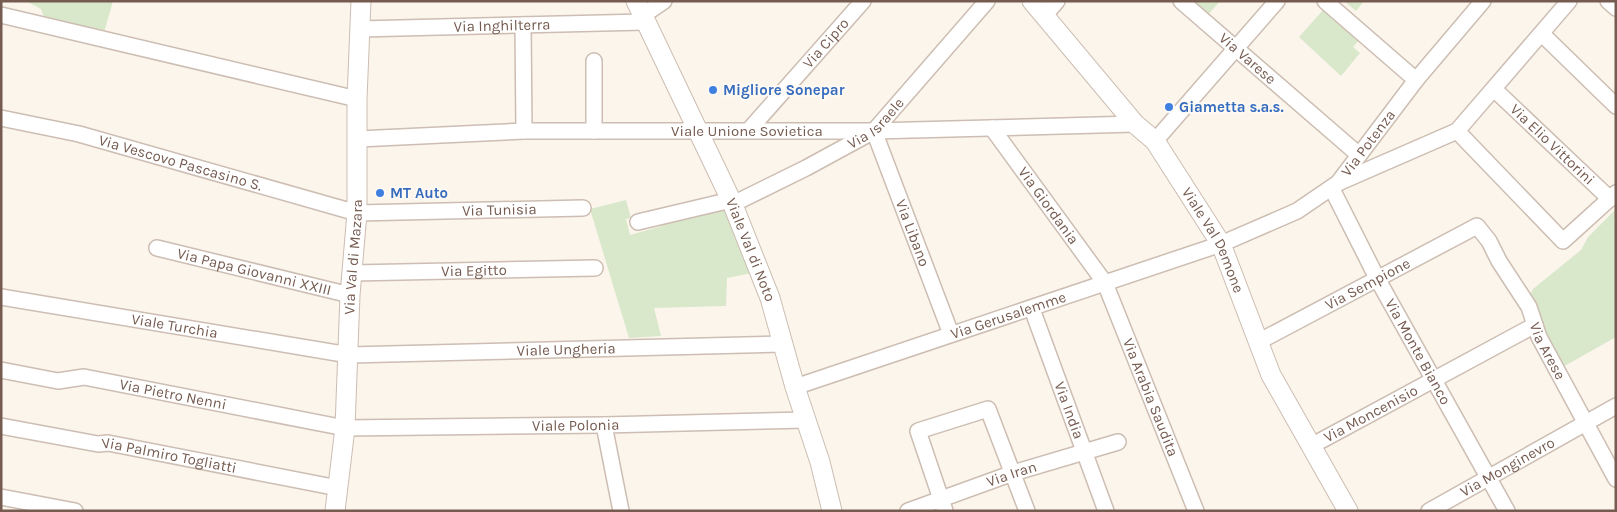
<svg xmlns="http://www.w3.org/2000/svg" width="1617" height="512" font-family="Karla,sans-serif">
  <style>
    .green { fill: #d9e8cb }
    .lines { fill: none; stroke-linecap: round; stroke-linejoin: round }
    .minor-casing { stroke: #cdbdb2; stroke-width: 18 }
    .tertiary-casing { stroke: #cdbdb2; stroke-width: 21 }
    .minor { stroke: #fff; stroke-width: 15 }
    .tertiary { stroke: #fff; stroke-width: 19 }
    .shop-dot { fill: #3f7fe0; stroke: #fef9f3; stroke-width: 2 }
    .labels { text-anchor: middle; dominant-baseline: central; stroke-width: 4; stroke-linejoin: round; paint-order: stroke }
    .street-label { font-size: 15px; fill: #755b50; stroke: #fef9f3 }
    .shop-label { font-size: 15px; font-weight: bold; fill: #366cbe; stroke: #fef9f3; text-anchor: start }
  </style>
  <rect width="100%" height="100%" fill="#fbf5ec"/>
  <g class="green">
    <path d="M26 1H113L103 36 45 19 41 9Z"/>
    <path d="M1194 1H1220L1208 15Z"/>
    <path d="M1344 1H1364L1356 11Z"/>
    <path d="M1324 9 1359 40 1353 47 1360 53 1341 76 1299 37Z"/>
    <path d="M626 200 631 218 626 219 630 235 662 226 661 220 725 205 752 273 727 278 726 306 654 308 661 336 629 338 590 209Z"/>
    <path d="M1616 209V337L1561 368 1529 297 1533 289 1581 250 1588 237Z"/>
  </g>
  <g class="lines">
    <defs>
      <g id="minor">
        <path id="s1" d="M1181 1 1359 155"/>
        <path d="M1325 1 1416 80"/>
        <path d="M1608 1 1616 8"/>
        <path d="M1 15 357 99"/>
        <path d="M642 16 664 1"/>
        <path d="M1044 16 1057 1"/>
        <path d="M523 25 524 131"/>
        <path id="s2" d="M360 29 644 22"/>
        <path d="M1542 34 1616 106"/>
        <path d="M594 61V131"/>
        <path id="s3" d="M1495 90 1610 199"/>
        <path id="s4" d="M1 118 79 134 357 213 583 208"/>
        <path id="s5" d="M992 128 1105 283 1196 511"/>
        <path id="s6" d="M749 130 863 1"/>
        <path id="s7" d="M874 131 951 334"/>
        <path d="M1457 131 1563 241 1616 193"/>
        <path id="s8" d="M358 139 524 131H874L1135 124"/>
        <path d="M1155 141 1277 1"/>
        <path d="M1340 182 1457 131 1569 1"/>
        <path id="s9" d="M1332 189 1378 280 1507 511"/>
        <path id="s10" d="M733 204 806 168 874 131 987 1"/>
        <path d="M638 222 731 200"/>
        <path id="s11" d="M157 248 350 295"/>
        <path id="s12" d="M353 273 595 268"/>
        <path id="s13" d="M1 297 349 355 783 344"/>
        <path id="s14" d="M1032 309 1106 511"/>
        <path id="s15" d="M1258 342 1477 226 1489 241 1499 261 1529 307 1539 337 1616 479"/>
        <path id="s16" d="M1 370 58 381 84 377 345 428 604 425 806 420"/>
        <path id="s17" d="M795 387 1221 244 1297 211 1338 183 1416 80 1483 1"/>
        <path d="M604 425 621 511"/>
        <path id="s18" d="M1 426 98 444 108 443 338 488"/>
        <path id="s19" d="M1311 446 1535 325"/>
        <path d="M1 497 75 511"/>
        <path id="s20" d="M908 511 1013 473 1118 442"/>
        <path d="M945 511 918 431 988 409 1027 511"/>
        <path id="s21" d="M1429 511 1616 406"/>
      </g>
      <g id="tertiary">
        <path id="s22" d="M636 1 731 200 770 298 795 387 820 462 832 511"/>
        <path id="s23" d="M1032 1 1135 124 1155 141 1221 244 1271 375 1348 511"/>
        <path id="s24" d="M335 511 345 428 350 295 357 213V99L361 1"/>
      </g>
    </defs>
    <use href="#minor" class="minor-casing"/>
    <use href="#tertiary" class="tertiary-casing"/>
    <use href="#minor" class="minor"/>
    <use href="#tertiary" class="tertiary"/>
  </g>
  <g class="shop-dot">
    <circle cx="713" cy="90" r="5"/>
    <circle cx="1169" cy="107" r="5"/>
    <circle cx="380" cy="193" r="5"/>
  </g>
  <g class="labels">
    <g class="street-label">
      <text stroke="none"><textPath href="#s2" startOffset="142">Via Inghilterra</textPath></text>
      <text stroke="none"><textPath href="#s6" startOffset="116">Via Cipro</textPath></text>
      <text stroke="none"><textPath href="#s1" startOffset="88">Via Varese</textPath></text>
      <text stroke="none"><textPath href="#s10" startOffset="165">Via Israele</textPath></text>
      <text stroke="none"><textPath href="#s8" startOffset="389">Viale Unione Sovietica</textPath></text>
      <text stroke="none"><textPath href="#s17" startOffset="632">Via Potenza</textPath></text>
      <text stroke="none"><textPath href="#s3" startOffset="79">Via Elio Vittorini</textPath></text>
      <text stroke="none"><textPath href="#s4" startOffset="185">Via Vescovo Pascasino S.</textPath></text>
      <text stroke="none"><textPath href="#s5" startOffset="96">Via Giordania</textPath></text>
      <text stroke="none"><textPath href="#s4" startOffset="511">Via Tunisia</textPath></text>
      <text stroke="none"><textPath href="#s7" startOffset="109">Via Libano</textPath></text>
      <text stroke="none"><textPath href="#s23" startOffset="302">Viale Val Demone</textPath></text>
      <text stroke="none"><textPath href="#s22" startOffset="274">Viale Val di Noto</textPath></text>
      <text stroke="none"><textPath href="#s24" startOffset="255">Via Val di Mazara</textPath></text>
      <text stroke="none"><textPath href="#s11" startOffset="100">Via Papa Giovanni XXIII</textPath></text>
      <text stroke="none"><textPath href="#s12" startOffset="121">Via Egitto</textPath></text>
      <text stroke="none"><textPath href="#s15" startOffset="124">Via Sempione</textPath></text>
      <text stroke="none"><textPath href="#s17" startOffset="225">Via Gerusalemme</textPath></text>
      <text stroke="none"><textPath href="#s13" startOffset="176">Viale Turchia</textPath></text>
      <text stroke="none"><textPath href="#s13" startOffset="570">Viale Ungheria</textPath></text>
      <text stroke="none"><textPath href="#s15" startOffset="392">Via Arese</textPath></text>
      <text stroke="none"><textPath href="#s9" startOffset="184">Via Monte Bianco</textPath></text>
      <text stroke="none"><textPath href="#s16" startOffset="175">Via Pietro Nenni</textPath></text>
      <text stroke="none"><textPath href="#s5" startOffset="315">Via Arabia Saudita</textPath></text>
      <text stroke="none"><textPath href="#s14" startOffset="108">Via India</textPath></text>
      <text stroke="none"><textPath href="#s19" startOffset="68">Via Moncenisio</textPath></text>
      <text stroke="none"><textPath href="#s16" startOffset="581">Viale Polonia</textPath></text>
      <text stroke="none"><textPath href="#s18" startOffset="171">Via Palmiro Togliatti</textPath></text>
      <text stroke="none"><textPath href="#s21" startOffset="90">Via Monginevro</textPath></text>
      <text stroke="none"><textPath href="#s20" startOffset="110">Via Iran</textPath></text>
    </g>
    <g class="shop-label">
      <text x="723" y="90">Migliore Sonepar</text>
      <text x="1179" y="107">Giametta s.a.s.</text>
      <text x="390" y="193">MT Auto</text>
    </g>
  </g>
  <rect width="1617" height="512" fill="none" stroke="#755b50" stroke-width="5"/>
</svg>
